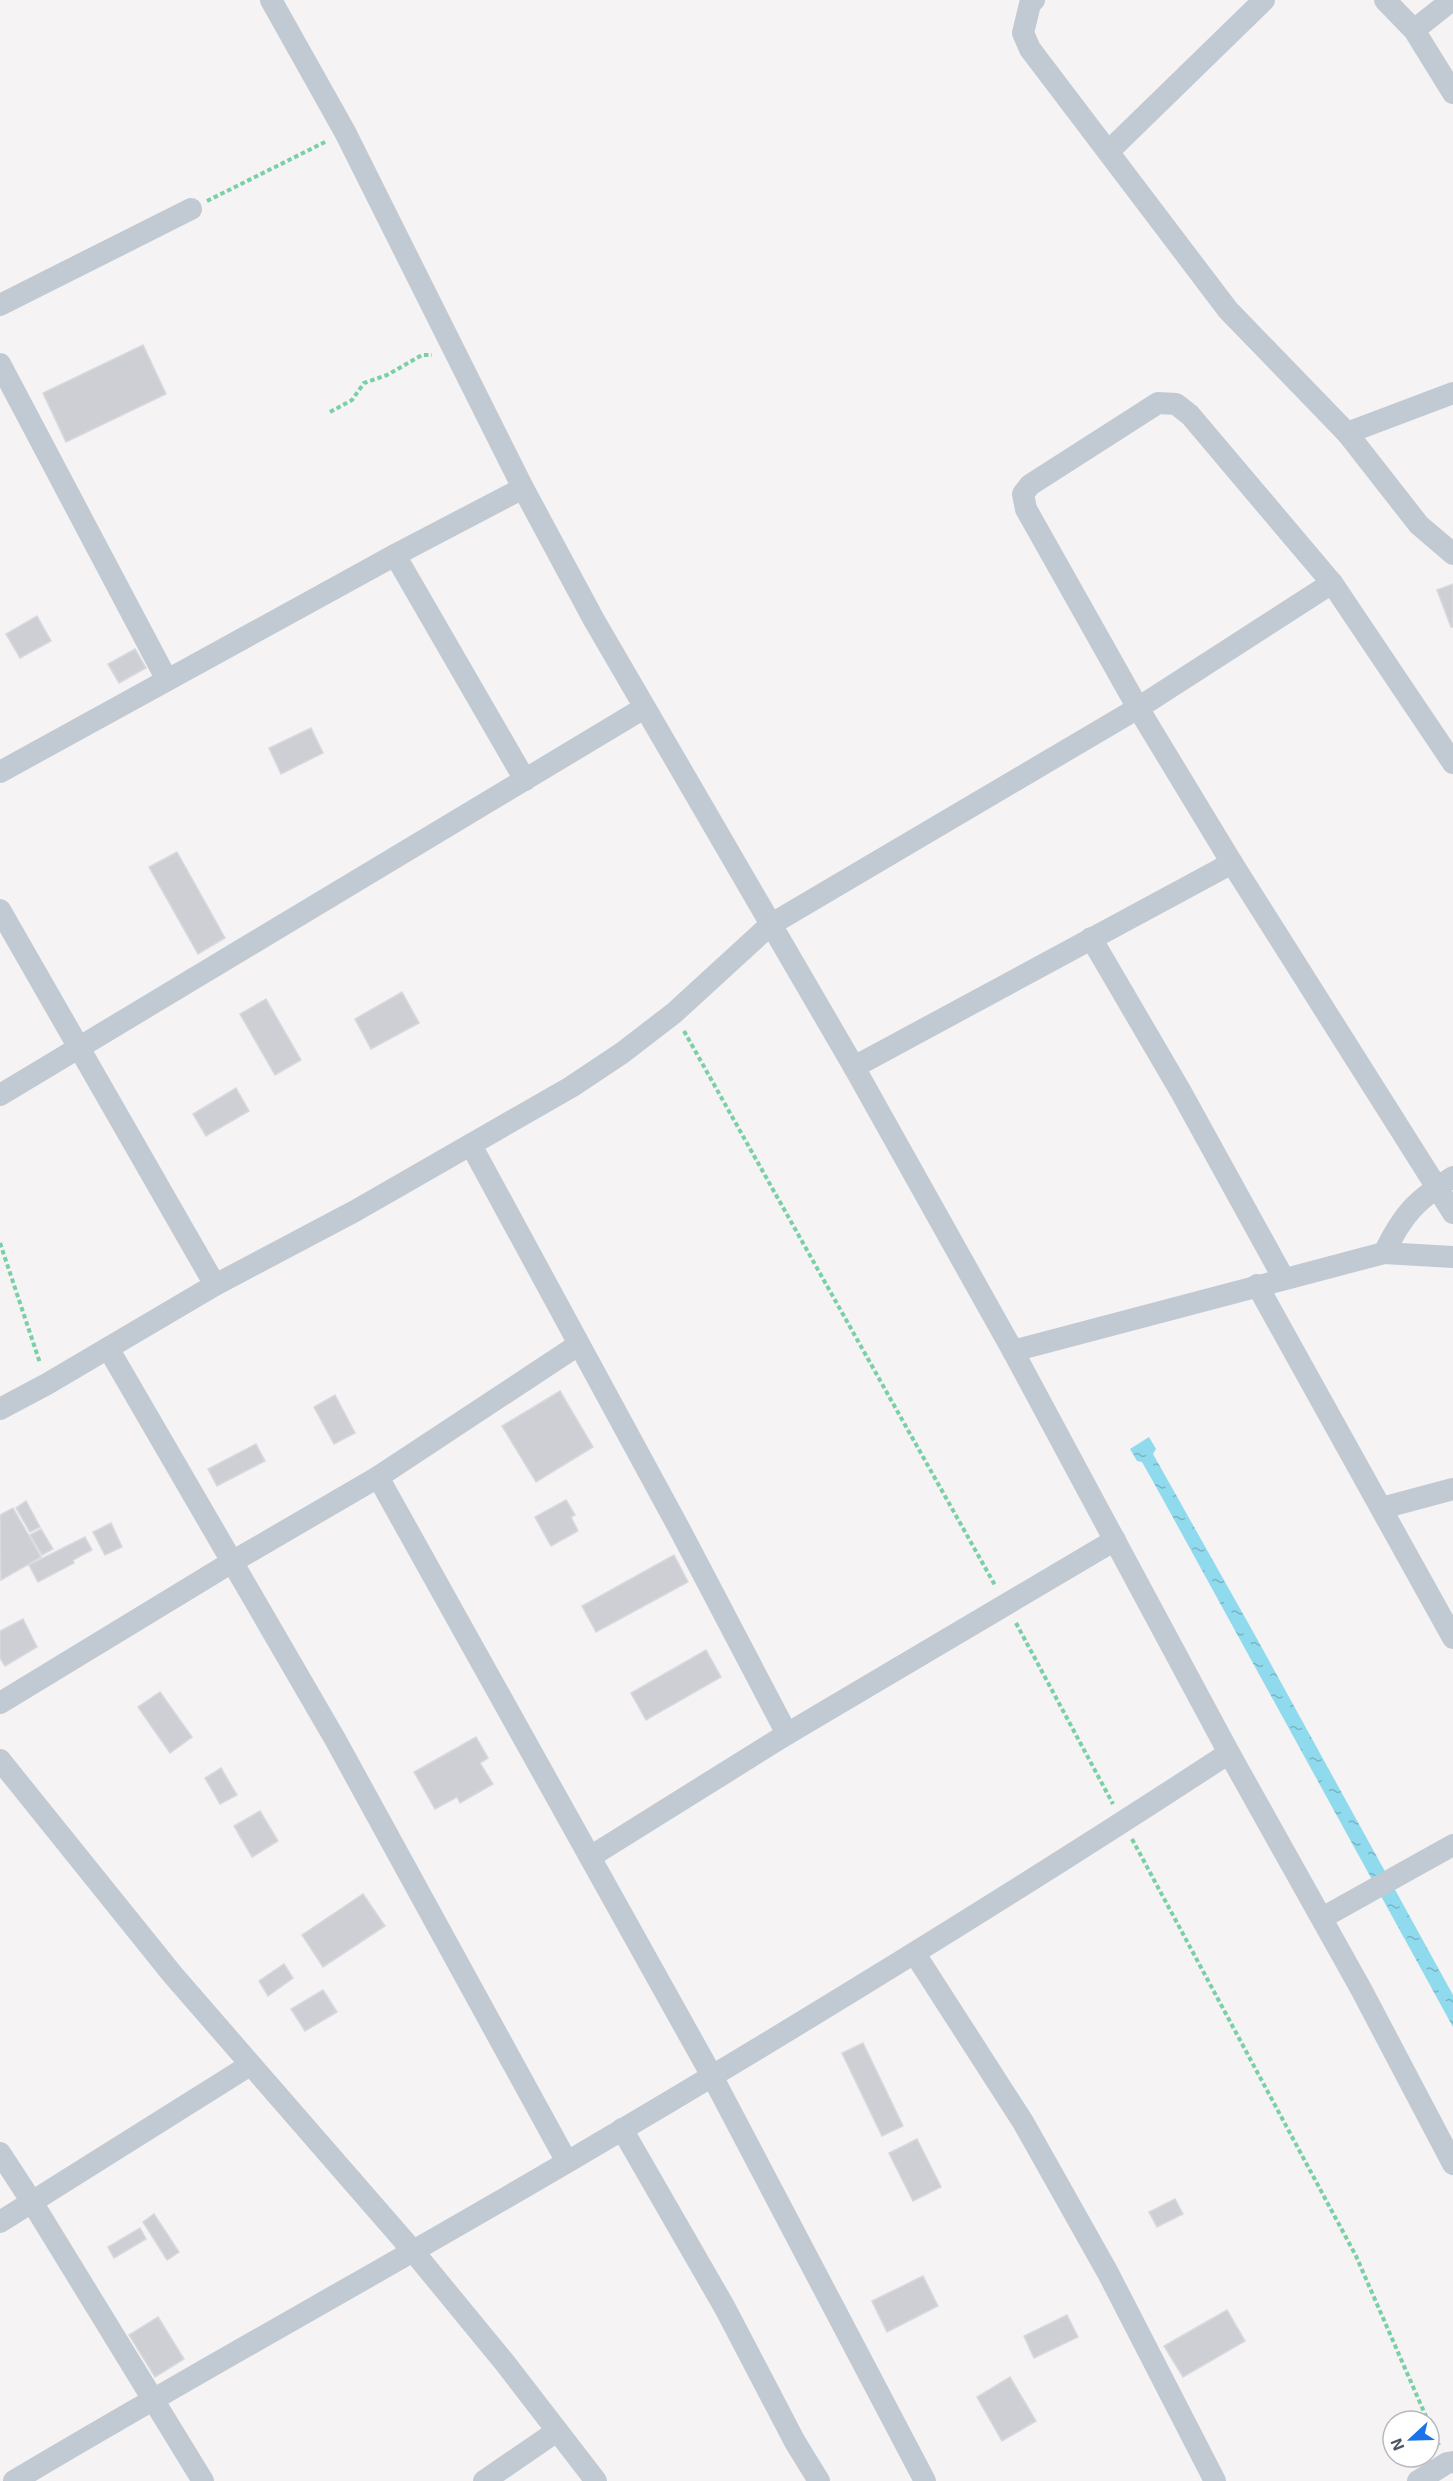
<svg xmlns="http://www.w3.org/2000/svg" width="1453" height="2481" font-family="'Exo 2',sans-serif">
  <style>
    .water { fill: url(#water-ripples) }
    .building { fill: #cdcfd5; stroke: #d7d9de; stroke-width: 1.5 }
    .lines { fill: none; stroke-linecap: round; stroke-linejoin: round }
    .path { stroke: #7ad0a6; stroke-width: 4; stroke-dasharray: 4.5 3; stroke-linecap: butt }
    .minor { stroke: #c1cad2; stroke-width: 22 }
  </style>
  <defs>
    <pattern id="water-ripples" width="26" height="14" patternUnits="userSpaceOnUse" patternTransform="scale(1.5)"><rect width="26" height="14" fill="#90daee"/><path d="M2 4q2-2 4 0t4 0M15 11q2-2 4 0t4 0" fill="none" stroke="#78b4c4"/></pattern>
  </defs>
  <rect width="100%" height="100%" fill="#f5f3f3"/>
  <path class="water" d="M1149 1437 1156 1449 1153 1454 1256 1637 1453 1995V2027L1160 1494 1142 1462 1137 1461 1130 1449Z"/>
  <g class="building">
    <path d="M143 345 166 394 66 442 43 393Z"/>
    <path d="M1453 584V627H1451L1437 590Z"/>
    <path d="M37 616 51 641 20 658 6 634Z"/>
    <path d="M135 649 146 668 119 683 108 664Z"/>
    <path d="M311 728 323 753 281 774 269 748Z"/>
    <path d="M177 852 225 938 198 954 149 867Z"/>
    <path d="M402 992 419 1023 371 1049 355 1019Z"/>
    <path d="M266 999 301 1060 275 1075 240 1014Z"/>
    <path d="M236 1088 249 1111 206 1136 193 1114Z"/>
    <path d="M560 1391 593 1447 536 1482 502 1426Z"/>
    <path d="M335 1395 355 1433 334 1444 314 1407Z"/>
    <path d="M256 1444 265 1461 217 1486 208 1469Z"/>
    <path d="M566 1500 575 1515 571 1517 578 1531 551 1546 535 1517Z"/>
    <path d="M26 1501 40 1527 30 1532 16 1508Z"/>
    <path d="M13 1508 41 1557 1 1580 0 1515Z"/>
    <path d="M111 1523 122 1547 105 1555 93 1532Z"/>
    <path d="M41 1529 53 1549 42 1555 30 1535Z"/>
    <path d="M85 1537 92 1550 73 1560 74 1563 38 1582 29 1565Z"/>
    <path d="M674 1555 688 1582 596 1632 582 1606Z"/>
    <path d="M23 1619 37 1647 5 1666 0 1658V1631Z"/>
    <path d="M706 1650 721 1677 646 1720 631 1693Z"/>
    <path d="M160 1692 192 1737 170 1753 138 1707Z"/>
    <path d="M476 1737 488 1758 480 1763 493 1784 460 1803 457 1797 435 1809 414 1772Z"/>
    <path d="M221 1768 237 1795 220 1804 205 1778Z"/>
    <path d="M260 1811 278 1841 252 1857 234 1826Z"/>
    <path d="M363 1894 385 1926 323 1967 302 1935Z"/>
    <path d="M284 1964 293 1978 268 1996 259 1981Z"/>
    <path d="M323 1990 337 2012 305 2031 291 2009Z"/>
    <path d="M863 2043 903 2126 882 2136 842 2053Z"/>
    <path d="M917 2139 941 2187 913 2201 889 2153Z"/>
    <path d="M1175 2199 1183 2214 1157 2227 1149 2212Z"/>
    <path d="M154 2214 179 2252 167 2260 143 2222Z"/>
    <path d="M140 2228 146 2239 114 2258 108 2247Z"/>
    <path d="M923 2276 938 2306 887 2332 872 2301Z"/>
    <path d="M1227 2310 1245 2341 1183 2377 1164 2346Z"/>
    <path d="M1067 2315 1078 2337 1034 2358 1024 2336Z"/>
    <path d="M158 2317 184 2359 155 2377 129 2335Z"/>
    <path d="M1010 2377 1036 2421 1002 2441 977 2397Z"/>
  </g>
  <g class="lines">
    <g class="path">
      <path d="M207 201 327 141"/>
      <path d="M330 412 352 400 364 383 387 375 422 355H432"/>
      <path d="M684 1031 996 1587"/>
      <path d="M0 1243 40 1363"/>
      <path d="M1016 1623 1113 1804"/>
      <path d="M1132 1839 1356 2256 1428 2421"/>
      <path d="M1429 2423 1439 2445"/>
    </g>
    <g class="minor">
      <path d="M271 0 345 132 523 488 594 620 854 1067 1013 1351 1229 1753 1361 1989 1453 2164"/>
      <path d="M1034 0 1030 4 1023 33 1030 49 1228 310 1347 433 1419 525 1453 554"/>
      <path d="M1385 0 1414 30 1453 93"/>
      <path d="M1414 30 1452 0"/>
      <path d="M1109 151 1264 0"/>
      <path d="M0 305 191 209"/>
      <path d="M0 364 167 680"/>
      <path d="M1347 433 1453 393"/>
      <path d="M395 555 525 780"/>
      <path d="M1453 763 1332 583 1190 415 1176 404 1158 403 1030 485 1023 494 1026 509 1138 708 1232 863 1453 1213"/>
      <path d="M0 772 395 555 523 488"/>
      <path d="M0 910 215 1285"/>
      <path d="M1091 938 1181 1092 1284 1279"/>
      <path d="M854 1067 1232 863"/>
      <path d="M0 1095 644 708"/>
      <path d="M471 1145 680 1530 787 1734"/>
      <path d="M1384 1253 1453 1257"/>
      <path d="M1257 1285 1453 1638"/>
      <path d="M108 1348 335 1739 567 2162"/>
      <path d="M1013 1351 1384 1253C1403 1214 1416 1200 1453 1177"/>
      <path d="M0 1409 47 1384 215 1285 355 1211 571 1087 622 1053 674 1013 770 925 1138 708 1332 583"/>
      <path d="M378 1477 712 2076 925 2481"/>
      <path d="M1382 1508 1453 1489"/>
      <path d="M0 1703 232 1562 378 1477 578 1345"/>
      <path d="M0 1760 173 1975 413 2251 505 2363 596 2481"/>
      <path d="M590 1857 787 1734 1115 1540"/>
      <path d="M1322 1918 1453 1845"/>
      <path d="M915 1954 1023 2122 1108 2273 1215 2481"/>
      <path d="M622 2129 725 2308 795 2442 819 2481"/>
      <path d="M0 2153 32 2202 203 2481"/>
      <path d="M0 2222 250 2065"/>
      <path d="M14 2481C197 2372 385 2269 569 2161 792 2030 1012 1895 1229 1753"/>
      <path d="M484 2481 557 2431"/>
      <path d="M1418 2481 1447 2463 1453 2462"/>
    </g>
  </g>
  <g transform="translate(1411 2439) rotate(248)"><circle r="28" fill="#ffffff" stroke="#b7bbc0" stroke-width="1.5"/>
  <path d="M0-4.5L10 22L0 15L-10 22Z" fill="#1a73e8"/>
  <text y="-9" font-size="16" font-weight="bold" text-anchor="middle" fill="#4a5661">N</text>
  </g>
</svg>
